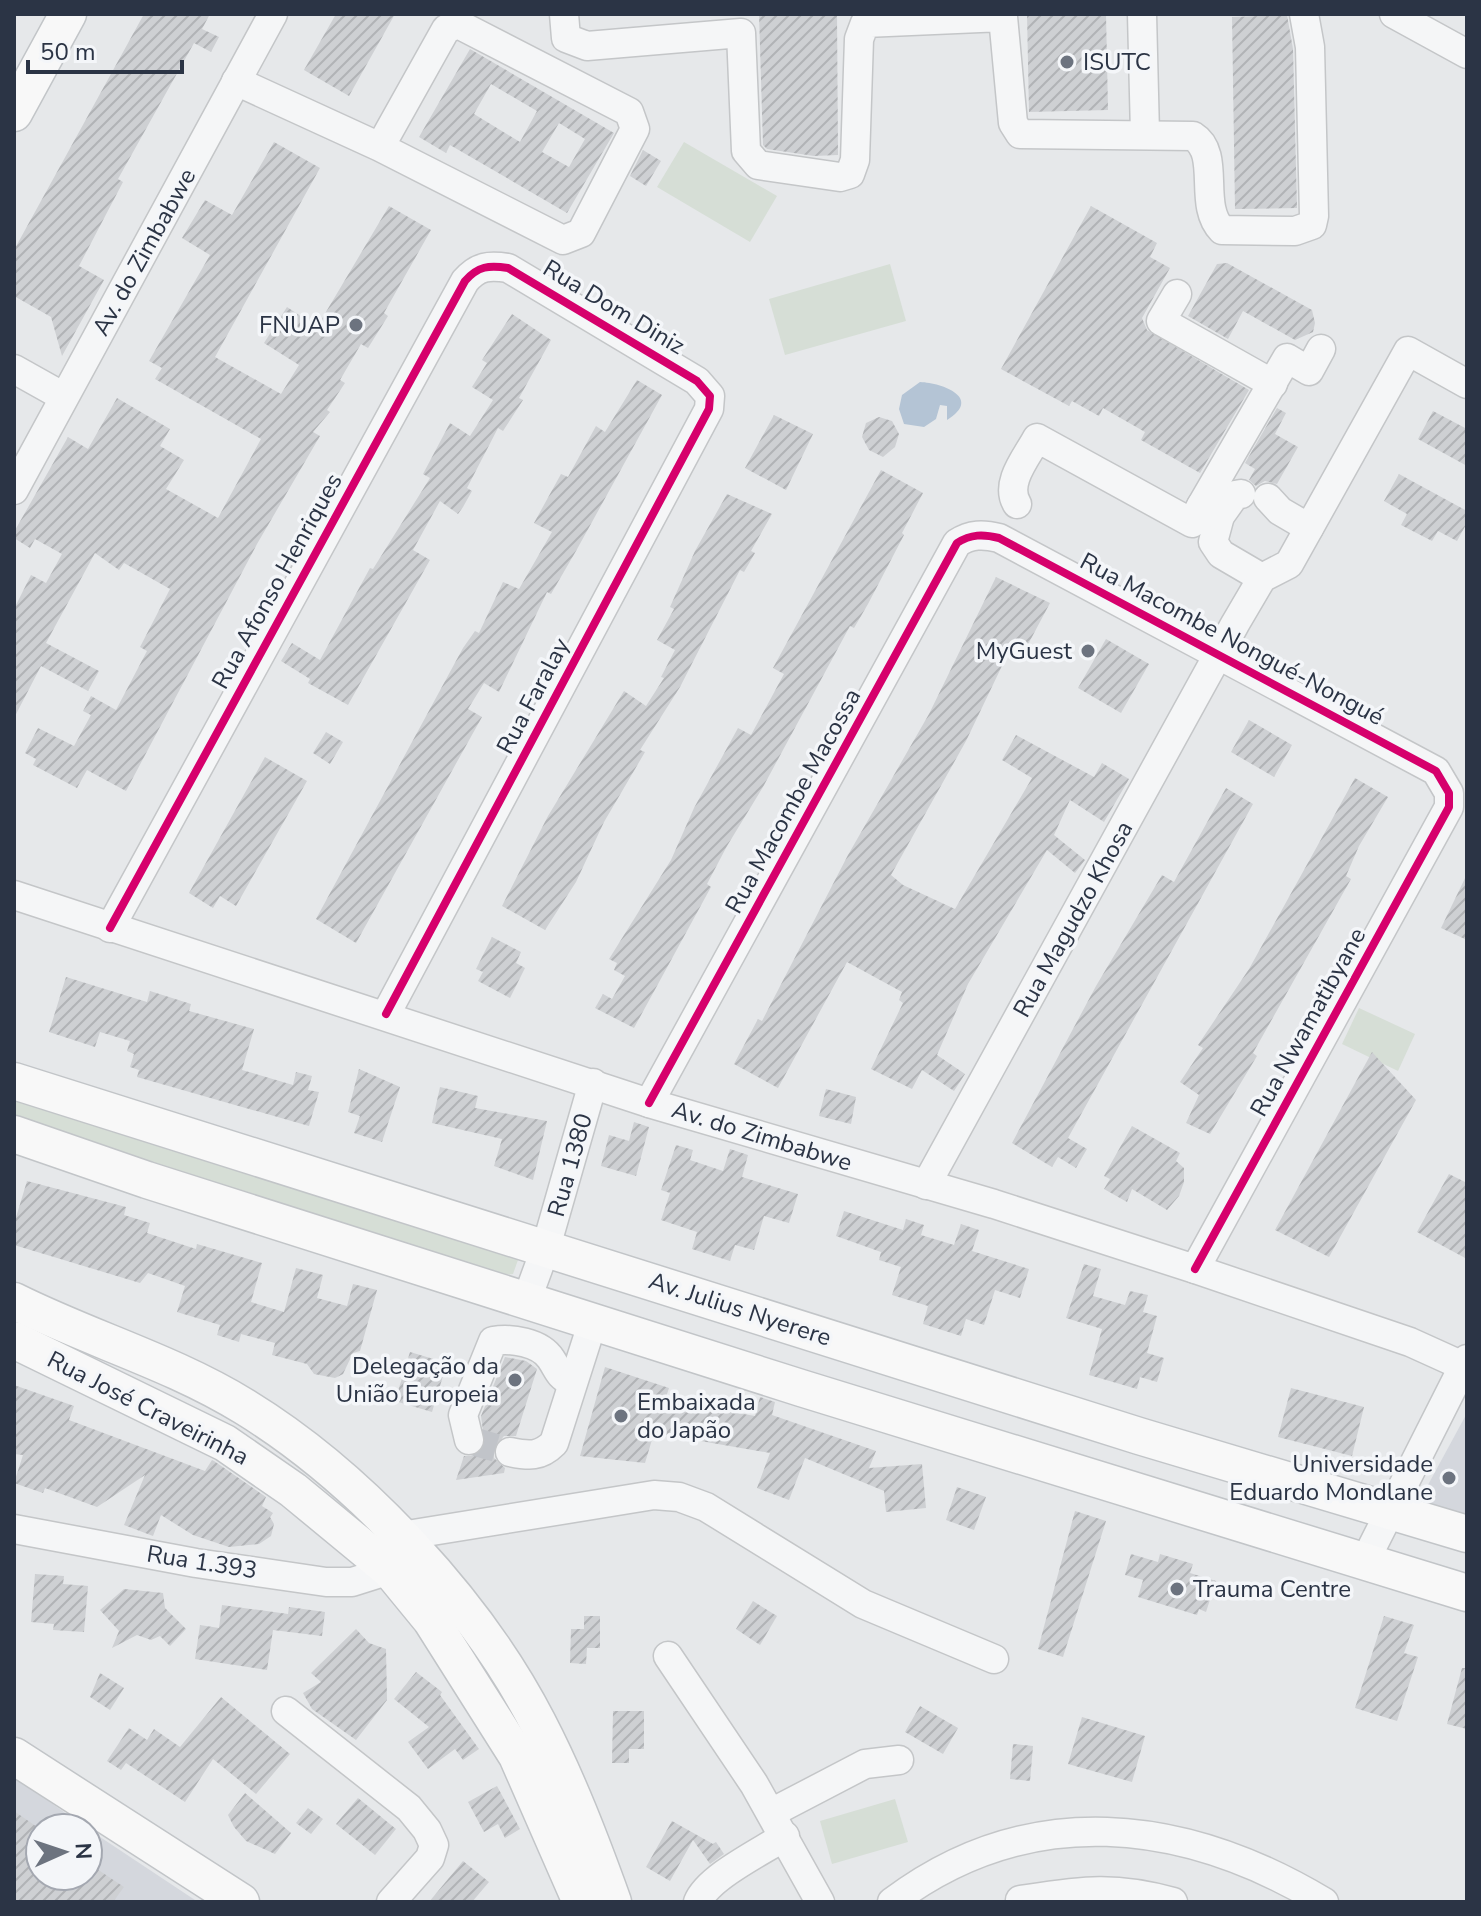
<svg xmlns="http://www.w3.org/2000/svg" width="1481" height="1916" font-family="'Nunito Sans',sans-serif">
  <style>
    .built { fill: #d4d7dd }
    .green { fill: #d6ded6 }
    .water { fill: #b4c4d5 }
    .building { fill: url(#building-hatch); fill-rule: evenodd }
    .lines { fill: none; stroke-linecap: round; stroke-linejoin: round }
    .minor-tunnel { stroke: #c1c4c9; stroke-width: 28; stroke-dasharray: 28 14; stroke-linecap: butt }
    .minor-casing { stroke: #c4c6c8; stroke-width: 31 }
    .major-casing { stroke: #c2c5c8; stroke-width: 39 }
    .minor { stroke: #f5f6f7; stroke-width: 28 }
    .major { stroke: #f8f8f8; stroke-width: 36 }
    .cycleway-casing { stroke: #f4f6f9; stroke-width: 13 }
    .cycleway { stroke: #d6006c; stroke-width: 8 }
    .poi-dot { fill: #6c737f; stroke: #f4f6f9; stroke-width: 3 }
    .labels { text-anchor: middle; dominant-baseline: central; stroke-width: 7; stroke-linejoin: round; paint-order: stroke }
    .poi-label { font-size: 24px; fill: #2b3445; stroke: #f4f6f9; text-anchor: end }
    .street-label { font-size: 24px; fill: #2b3445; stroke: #f4f6f9 }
  </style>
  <defs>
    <pattern id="building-hatch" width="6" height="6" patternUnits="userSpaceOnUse" patternTransform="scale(2)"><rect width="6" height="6" fill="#ced0d3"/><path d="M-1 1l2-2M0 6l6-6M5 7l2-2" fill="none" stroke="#b1b3b6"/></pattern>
  </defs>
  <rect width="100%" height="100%" fill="#e6e8ea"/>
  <g class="built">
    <path d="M1467 1413V1522L1416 1507Z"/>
    <path d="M14 1776 86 1828H40V1876H88V1829L198 1902H14Z"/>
  </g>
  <g class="green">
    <path d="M684 142 777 196 750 242 657 187Z"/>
    <path d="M890 264 906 321 785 355 769 299Z"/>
    <path d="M1359 1008 1415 1034 1398 1071 1342 1044Z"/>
    <path d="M14 1094 514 1248 518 1260 513 1274 501 1275 14 1120Z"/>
    <path d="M895 1799 908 1842 832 1864 820 1821Z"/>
  </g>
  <path class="water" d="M920 382C943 383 983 398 947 420V406L940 405 936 419 924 427 904 424 899 409 902 395Z"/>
  <g class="building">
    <path d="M144 14H210L202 29 219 37 211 52 194 43 118 179 123 182 79 266 104 280 62 356 51 317 14 296V250Z"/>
    <path d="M336 14H395L349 96 304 70Z"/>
    <path d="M759 14H837L838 155 814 156 767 149 763 145Z"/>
    <path d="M1027 14H1106L1108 110 1029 112Z"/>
    <path d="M1287 15 1293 49 1297 208 1235 209 1232 17Z"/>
    <path d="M470 49 614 133 567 213 450 145 446 153 419 137ZM491 84 537 111 520 142 474 114ZM559 123 585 139 569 167 542 152Z"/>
    <path d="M274 142 320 168 215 357 281 394 299 365 264 343 287 307 317 327 389 206 431 230 384 313 388 316 368 348 361 344 340 380 345 383 327 410 330 412 313 432 320 436 257 544 126 791 87 770 77 788 33 765 36 759 25 753 38 728 74 746 91 715 83 711 91 696 116 710 147 651 140 647 170 589 124 563 119 570 95 553 46 643 99 671 88 691 41 666 14 718V609L31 575 46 583 62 554 35 539 30 548 14 538V532L68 437 88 449 117 398 170 429 160 446 184 460 166 489 218 518 261 439 155 379 162 368 149 361 210 255 182 238 205 200 232 215Z"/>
    <path d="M643 150 661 161 646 186 630 176Z"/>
    <path d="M1091 206 1157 243 1150 257 1170 268 1142 318 1147 330 1249 390 1200 473 1141 440 1145 432 1103 408 1099 416 1072 401 1069 406 1001 369Z"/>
    <path d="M1227 263 1312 310 1315 323 1313 332 1295 340 1243 311 1228 339 1188 316 1217 264Z"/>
    <path d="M512 314 551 340 519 398 523 400 503 431 498 428 467 488 472 491 463 507 458 514 440 501 413 550 430 560 348 705 308 683 310 679 281 661 292 643 320 660 370 568 373 569 430 478 423 474 450 423 470 436 493 400 472 387 487 363 482 360Z"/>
    <path d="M637 380 662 395 576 551 551 594 547 592 499 692 484 683 468 709 482 717 356 943 316 919 463 648 475 631 479 633 503 582 519 589 552 532 534 523 561 474 568 477 596 426 605 432Z"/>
    <path d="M1277 408 1286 413 1275 434 1298 447 1277 484 1265 481 1256 486 1249 480 1255 469 1245 463Z"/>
    <path d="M1433 411 1467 429V466L1418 439Z"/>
    <path d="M774 415 813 434 786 490 745 468Z"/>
    <path d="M879 417 892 421 899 434 895 447 883 457 869 450 862 437 866 423Z"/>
    <path d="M881 470 923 493 902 533 904 535 868 604 854 628 850 626 763 787 727 846 707 884 711 887 634 1028 595 1008 603 994 612 999 625 976 614 970 617 963 609 959 671 860 694 808 738 728 751 735 784 674 773 668Z"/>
    <path d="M1399 474 1467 511V523L1457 541 1438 531 1432 541 1401 525 1407 514 1384 501Z"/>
    <path d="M727 494 772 514 751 551 755 553 744 572 740 570 680 687 640 750 645 752 604 822 576 882 545 930 502 906 548 816 624 691 646 706 664 678 661 677 675 650 657 640 674 609 670 607 695 551Z"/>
    <path d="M996 577 1050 603 1024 652 1012 645 966 741 891 875 903 885 955 909 1032 778 1002 760 1016 735 1094 777 1102 763 1129 779 1104 822 1070 800 1054 835 1085 860 1075 873 1047 850 968 984 937 1055 965 1074 954 1091 922 1070 912 1089 871 1069 903 1003 899 1000 902 992 847 962 778 1088 734 1064 758 1019 762 1021 848 855 929 714Z"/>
    <path d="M1106 639 1149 664 1121 713 1078 688Z"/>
    <path d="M1249 720 1292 745 1274 777 1231 752Z"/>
    <path d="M326 732 343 742 330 764 313 753Z"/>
    <path d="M265 757 307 781 236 906 220 896 213 908 189 893Z"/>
    <path d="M1355 778 1388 797 1359 846 1346 876 1351 879 1253 1053 1257 1056 1210 1134 1186 1123 1199 1095 1180 1082 1203 1048 1198 1045 1249 969Z"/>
    <path d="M1226 788 1253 804 1068 1138 1087 1149 1076 1168 1058 1157 1052 1167 1012 1143 1096 986 1162 875 1174 882Z"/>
    <path d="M1467 874V940L1441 928Z"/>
    <path d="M492 937 521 952 516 963 525 968 510 998 478 981 483 972 476 969Z"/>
    <path d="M66 977 147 1002 150 991 191 1004 189 1011 254 1029 242 1070 293 1085 296 1072 312 1076 308 1090 319 1092 309 1126 137 1077 139 1070 130 1067 134 1054 127 1051 130 1041 100 1032 95 1047 49 1032Z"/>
    <path d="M1372 1052 1416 1100 1329 1257 1275 1230Z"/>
    <path d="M359 1069 400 1087 382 1142 354 1133 360 1116 348 1112Z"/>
    <path d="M440 1087 478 1096 475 1108 547 1121 533 1180 494 1166 502 1139 432 1123Z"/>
    <path d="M826 1089 856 1097 851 1124 819 1116Z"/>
    <path d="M634 1122 649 1127 636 1176 601 1166 609 1135 629 1141Z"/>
    <path d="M1132 1126 1180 1153 1176 1161 1184 1168V1182L1179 1196 1167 1210 1132 1189 1127 1202 1104 1189 1110 1179 1104 1176Z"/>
    <path d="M676 1145 693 1150 690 1160 723 1171 730 1149 748 1155 742 1177 798 1194 789 1223 764 1216 754 1250 735 1245 730 1261 692 1249 697 1232 661 1220 670 1193 661 1190Z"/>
    <path d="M1449 1174 1467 1183V1259L1417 1232Z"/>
    <path d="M27 1181 126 1207 124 1215 150 1223 147 1233 196 1249 197 1244 262 1263 251 1302 284 1312 296 1268 323 1275 317 1298 347 1306 353 1284 377 1290 360 1351 353 1353 343 1374 335 1378 314 1374 307 1364 272 1355 275 1343 241 1334 239 1342 217 1335 220 1325 177 1312 185 1286 148 1273 140 1283 14 1245V1224Z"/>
    <path d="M844 1211 903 1230 906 1219 924 1225 921 1235 954 1245 961 1224 979 1230 972 1251 1029 1269 1020 1298 995 1290 984 1325 966 1319 961 1336 923 1324 928 1306 892 1295 901 1267 879 1260 881 1252 836 1236Z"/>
    <path d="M1084 1264 1101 1269 1093 1296 1125 1305 1130 1291 1148 1295 1143 1312 1157 1316 1147 1353 1164 1358 1157 1382 1140 1377 1137 1389 1089 1375 1102 1329 1066 1318Z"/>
    <path d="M410 1352 447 1363 432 1412 395 1401Z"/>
    <path d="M505 1357 526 1361 537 1369 516 1436H504L494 1448V1458L505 1468 504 1473 456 1480 464 1456H474L485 1446 481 1416Z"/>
    <path d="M605 1367 669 1388 665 1400 755 1416 760 1397 775 1402 772 1415 876 1451 869 1468 922 1464 926 1508 886 1512 884 1491 805 1458 789 1500 757 1488 770 1453 654 1433 645 1463 580 1456Z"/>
    <path d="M14 1385 74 1406 69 1420 205 1471 212 1460 214 1461 266 1497 262 1506 273 1513 270 1517 274 1524 271 1536 259 1544 229 1547 193 1535 161 1515 153 1536 124 1525 145 1475 97 1507 45 1488 43 1493 14 1483 23 1455 14 1454Z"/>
    <path d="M1291 1388 1364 1407 1352 1456 1278 1437Z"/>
    <path d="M957 1487 986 1497 974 1530 946 1520Z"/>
    <path d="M1075 1511 1106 1521 1063 1657 1038 1649Z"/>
    <path d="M1131 1554 1158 1562 1160 1554 1193 1564 1190 1573 1216 1581 1206 1612 1199 1609 1197 1615 1138 1597 1143 1580 1125 1575Z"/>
    <path d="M35 1574 64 1576 63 1584 88 1586 84 1632 53 1630 54 1624 31 1622Z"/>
    <path d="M124 1589 163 1593 165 1608 186 1629 170 1646 160 1636 151 1640 137 1635 112 1648 119 1631 100 1610Z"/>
    <path d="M753 1601 777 1616 760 1645 736 1629Z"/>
    <path d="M222 1605 288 1614 289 1607 325 1612 322 1636 273 1630 267 1670 195 1659 200 1625 219 1628Z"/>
    <path d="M584 1616H600V1648H587L586 1664 570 1663 571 1629H584Z"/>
    <path d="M1384 1616 1414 1625 1404 1653 1418 1657 1397 1721 1355 1708Z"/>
    <path d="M356 1629 369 1643 386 1649 387 1700 356 1740 312 1709 303 1693 321 1682 311 1673Z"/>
    <path d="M1462 1668H1467V1729L1447 1724Z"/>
    <path d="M416 1672 442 1692 440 1695 479 1749 463 1760 455 1749 428 1769 408 1742 429 1727 394 1699Z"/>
    <path d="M100 1673 124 1688 110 1710 90 1697Z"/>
    <path d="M221 1697 290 1754 256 1794 213 1759 185 1802 126 1763 121 1770 107 1761 129 1728 147 1740 154 1729 180 1747Z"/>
    <path d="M920 1706 958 1728 943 1754 905 1732Z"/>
    <path d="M613 1711H644V1749H629V1763H612Z"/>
    <path d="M1082 1717 1145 1736 1132 1782 1068 1764Z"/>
    <path d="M1013 1744 1033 1746 1030 1781 1010 1779Z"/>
    <path d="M497 1786 520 1829 505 1838 498 1824 484 1832 468 1802Z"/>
    <path d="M245 1793 291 1833 275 1854 246 1841 234 1827 228 1815Z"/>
    <path d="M358 1798 396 1829 375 1855 336 1824Z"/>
    <path d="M308 1808 323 1819 311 1834 296 1823Z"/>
    <path d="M14 1811 40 1829V1876H88L94 1867 124 1887 113 1902H14Z"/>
    <path d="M672 1821 713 1844 716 1842 724 1854 710 1864 693 1840 670 1881 646 1867Z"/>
    <path d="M463 1861 489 1882 472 1902H429Z"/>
  </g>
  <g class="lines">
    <path class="minor-tunnel" d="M469 1440 510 1452"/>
    <defs>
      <g id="minor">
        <path d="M564 14 566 38 587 46 741 33 746 151 758 165 840 177 850 174 855 160 859 39 865 23 1003 17 1013 123 1020 134 1193 136C1222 154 1197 205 1222 230L1295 231 1312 225 1314 216 1310 47 1304 14"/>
        <path d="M1142 14 1145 134"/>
        <path d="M1394 14 1467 54"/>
        <path d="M236 81 380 147 563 240 581 233 635 129 629 112 458 24 446 29 380 147"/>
        <path d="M1177 294 1161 321 1273 384"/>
        <path d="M14 369 64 397"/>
        <path d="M14 490 273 14"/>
        <path d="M1241 494 1235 495 1220 516 1213 542 1221 554 1262 578"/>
        <path d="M1268 498 1280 511 1309 528"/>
        <path d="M1017 504C1004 483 1027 457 1037 438L1192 523 1201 506 1220 516"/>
        <path d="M1201 506 1287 358 1309 371 1321 349"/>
        <path d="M14 895 649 1103 994 1204 1195 1269 1410 1342 1463 1366"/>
        <path d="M110 928 465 281C478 266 489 265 508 268L697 381 710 396 709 409 386 1014"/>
        <path d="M649 1103 957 543C971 534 983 534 999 538L1436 771 1449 793V807L1195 1269"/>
        <path d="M926 1185 1235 624 1262 578 1289 564 1408 351 1467 384"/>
        <path d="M527 1299 546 1247 593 1083"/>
        <path d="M469 1440 463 1415 493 1341C511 1338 540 1342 551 1359 559 1371 558 1375 571 1382"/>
        <path d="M510 1452C529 1456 540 1457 554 1443L593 1321"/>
        <path d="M14 1529 196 1563 326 1582H352L390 1570"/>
        <path d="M401 1536 654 1495 679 1497 706 1507 863 1604 994 1659"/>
        <path d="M1365 1561 1467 1359"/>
        <path d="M668 1656 754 1784 820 1902"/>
        <path d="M286 1711 409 1808 427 1830 434 1845 430 1858 391 1902"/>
        <path d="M771 1813 865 1764 899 1760"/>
        <path d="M1020 1900C1080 1891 1113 1885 1173 1902"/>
        <path d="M698 1902C708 1877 761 1852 785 1836"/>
        <path d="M892 1902C1029 1799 1184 1818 1324 1902"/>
      </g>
      <g id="major">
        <path d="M14 113 68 14"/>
        <path d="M14 1081 1139 1436 1467 1534"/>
        <path d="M14 1134 147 1180 801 1388 1467 1593"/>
        <path d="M14 1301C90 1339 172 1362 245 1407 359 1477 477 1604 538 1723 568 1781 591 1841 613 1902"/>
        <path d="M14 1340 225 1443 293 1490 390 1570 431 1620 517 1756 581 1902"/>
        <path d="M14 1756 241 1902"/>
      </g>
    </defs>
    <use href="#minor" class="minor-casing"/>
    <use href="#major" class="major-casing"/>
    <use href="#minor" class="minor"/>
    <use href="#major" class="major"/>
    <defs>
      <g id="cycleway">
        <path d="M110 928 465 281C478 266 489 265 508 268L697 381 710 396 709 409 386 1014"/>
        <path d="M649 1103 957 543C971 534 983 534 999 538L1436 771 1449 793V807L1195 1269"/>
      </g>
    </defs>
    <use href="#cycleway" class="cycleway-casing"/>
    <use href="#cycleway" class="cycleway"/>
  </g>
  <g class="poi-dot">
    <circle cx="1067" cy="62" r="8"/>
    <circle cx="356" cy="325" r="8"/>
    <circle cx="1088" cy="651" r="8"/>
    <circle cx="515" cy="1380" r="8"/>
    <circle cx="621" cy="1416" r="8"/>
    <circle cx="1449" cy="1478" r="8"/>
    <circle cx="1177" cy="1589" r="8"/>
  </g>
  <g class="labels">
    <g class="poi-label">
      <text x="1083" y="62" text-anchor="start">ISUTC</text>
      <text x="340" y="325">FNUAP</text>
      <text x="1072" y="651">MyGuest</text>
      <text x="499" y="1366">Delegação da<tspan x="499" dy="28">União Europeia</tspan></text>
      <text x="637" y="1402" text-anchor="start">Embaixada<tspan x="637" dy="28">do Japão</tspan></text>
      <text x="1433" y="1464">Universidade<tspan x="1433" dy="28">Eduardo Mondlane</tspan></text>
      <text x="1193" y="1589" text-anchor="start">Trauma Centre</text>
    </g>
    <g class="street-label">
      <text transform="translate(144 252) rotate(-61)">Av. do Zimbabwe</text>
      <text transform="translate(614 307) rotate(31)">Rua Dom Diniz</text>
      <text transform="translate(277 581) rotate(-61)">Rua Afonso Henriques</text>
      <text transform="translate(1232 639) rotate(28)">Rua Macombe Nongué-Nongué</text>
      <text transform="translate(533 696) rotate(-62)">Rua Faralay</text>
      <text transform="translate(793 801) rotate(-61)">Rua Macombe Macossa</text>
      <text transform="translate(1073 919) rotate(-61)">Rua Magudzo Khosa</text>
      <text transform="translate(1308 1022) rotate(-61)">Rua Nwamatibyane</text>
      <text transform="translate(762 1136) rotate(17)">Av. do Zimbabwe</text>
      <text transform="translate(570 1165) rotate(-74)">Rua 1380</text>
      <text transform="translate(740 1309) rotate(18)">Av. Julius Nyerere</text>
      <text transform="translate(148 1408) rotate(27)">Rua José Craveirinha</text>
      <text transform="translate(202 1562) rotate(9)">Rua 1.393</text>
    </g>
  </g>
  <rect width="1481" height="1916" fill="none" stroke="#2b3445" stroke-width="32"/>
  <g transform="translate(64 1852) rotate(87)"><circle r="38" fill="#f4f6f9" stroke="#a4a8b1" stroke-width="2"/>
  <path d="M0-6L14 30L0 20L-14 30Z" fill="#6c737f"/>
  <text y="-12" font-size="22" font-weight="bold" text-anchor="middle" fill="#2b3445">N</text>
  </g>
  <path d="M28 60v12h154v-12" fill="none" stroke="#2b3445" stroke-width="4"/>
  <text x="40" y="60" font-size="24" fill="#2b3445" stroke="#f4f6f9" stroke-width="6" paint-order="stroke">50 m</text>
</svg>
